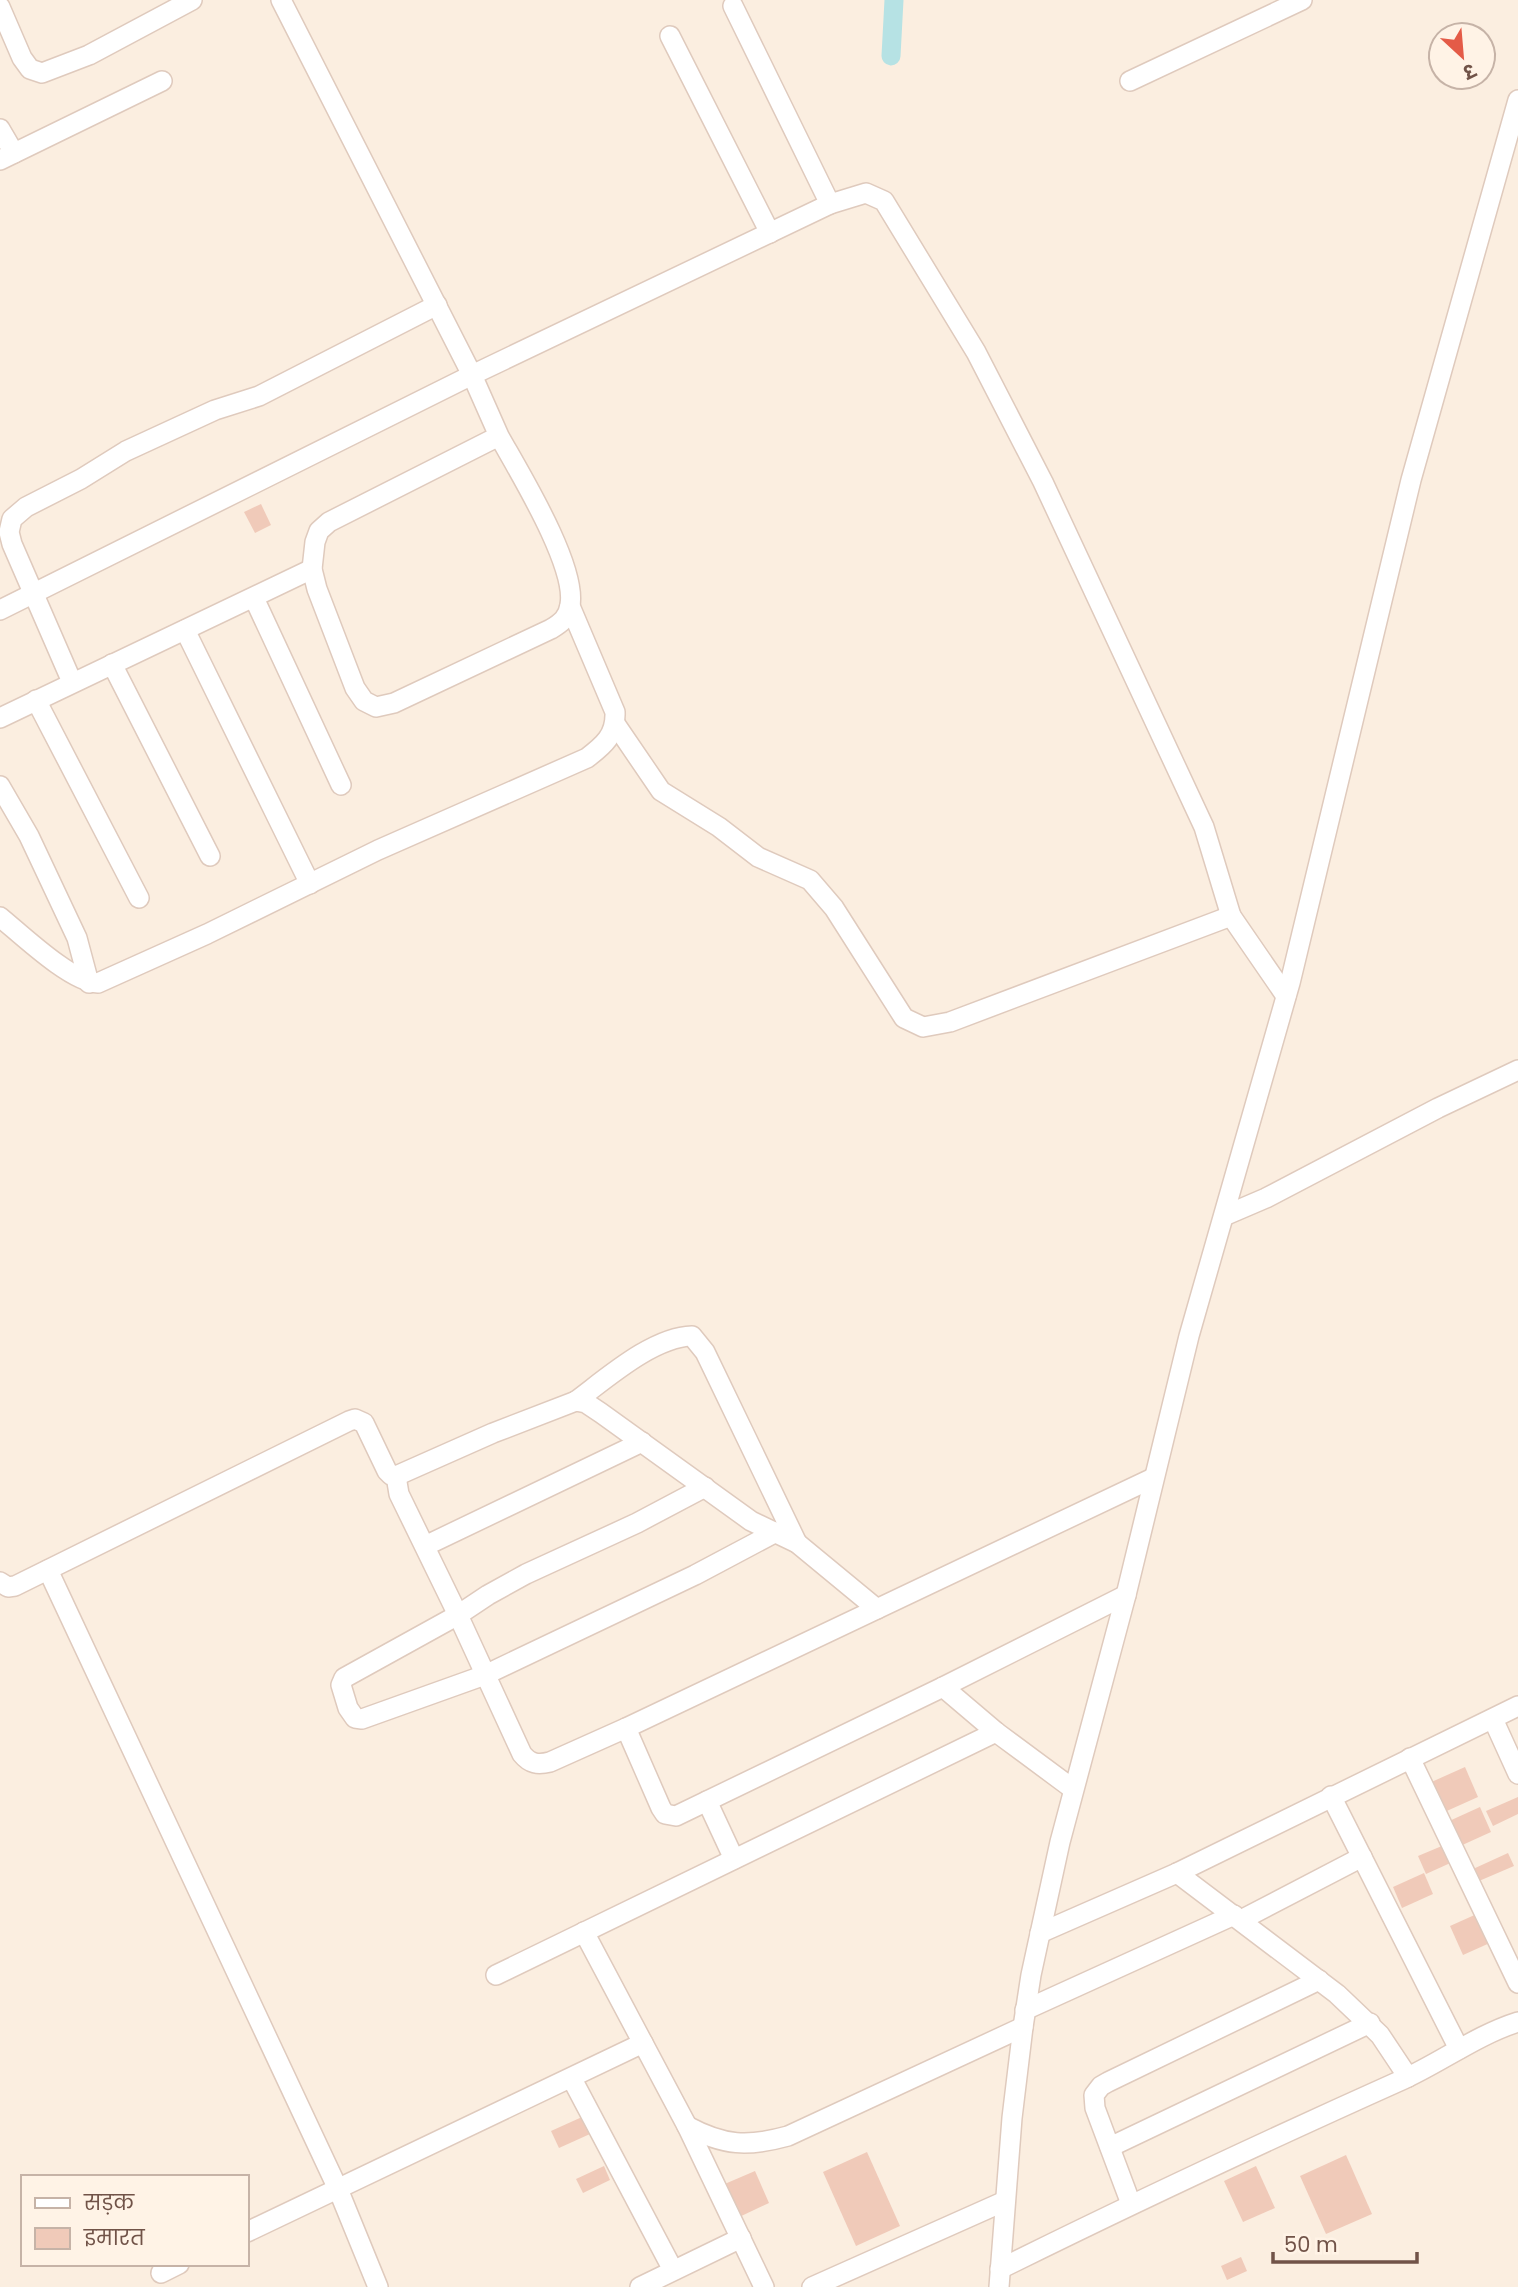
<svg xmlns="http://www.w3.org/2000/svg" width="1518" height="2287" font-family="Poppins,'Noto Sans Devanagari',sans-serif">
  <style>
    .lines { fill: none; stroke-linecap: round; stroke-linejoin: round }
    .canal { stroke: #b6e2e4; stroke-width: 19 }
    .building { fill: #f0cab9 }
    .minor-casing { stroke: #dfcabd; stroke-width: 22 }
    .minor { stroke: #fff; stroke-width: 19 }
  </style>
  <rect width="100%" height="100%" fill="#fbeee0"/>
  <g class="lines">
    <path class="canal" d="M891 56 894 0"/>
  </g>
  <g class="building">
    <path d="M261 504 271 525 255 533 244 512Z"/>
    <path d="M1465 1767 1478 1797 1440 1814 1427 1784Z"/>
    <path d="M1518 1797V1814L1493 1826 1486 1811Z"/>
    <path d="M1480 1807 1491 1832 1458 1847 1447 1822Z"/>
    <path d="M1449 1843 1457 1860 1426 1874 1418 1856Z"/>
    <path d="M1508 1853 1514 1866 1479 1881 1473 1869Z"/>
    <path d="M1424 1873 1433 1894 1402 1908 1393 1887Z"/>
    <path d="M1479 1913 1492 1942 1463 1955 1450 1926Z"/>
    <path d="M582 2117 590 2134 559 2148 551 2131Z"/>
    <path d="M867 2152 900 2226 856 2246 823 2172Z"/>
    <path d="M1346 2155 1372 2214 1326 2234 1300 2176Z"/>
    <path d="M604 2166 610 2180 583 2193 576 2179Z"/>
    <path d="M1256 2166 1275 2208 1243 2222 1224 2181Z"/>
    <path d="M755 2171 769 2203 735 2219 720 2186Z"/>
    <path d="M1241 2257 1247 2271 1227 2280 1221 2266Z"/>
  </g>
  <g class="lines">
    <defs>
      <g id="minor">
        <path d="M281 0 472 375 499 436 329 522 319 531 315 542 312 569 317 589 355 688 364 701 376 707 394 703 551 629C561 623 568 618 570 605 577 566 519 472 499 436"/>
        <path d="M733 6 830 204"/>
        <path d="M0 7 22 58 30 69 42 73 89 55 192 0"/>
        <path d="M670 36 770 233"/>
        <path d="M1130 81 1302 0"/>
        <path d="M0 129 14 153"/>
        <path d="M0 160 162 81"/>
        <path d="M254 598 341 785"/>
        <path d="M0 610 472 375 830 204 866 193 884 201 976 352 1043 482 1204 827 1231 916"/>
        <path d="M185 630 310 884"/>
        <path d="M112 664 210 856"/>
        <path d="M72 682 12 544 9 532 12 519 26 507 81 479 126 451 215 410 259 396 437 305"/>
        <path d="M36 700 139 898"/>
        <path d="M0 718 312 569"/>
        <path d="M616 725 661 791 719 827 758 857 810 880 834 908 904 1018 923 1027 950 1022 1231 916 1286 996"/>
        <path d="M0 786 29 836 77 938 89 983"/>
        <path d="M0 917C22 935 71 982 98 983L207 934 378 850 587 758C604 745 616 735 615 712L570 606"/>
        <path d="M1224 1216 1266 1198 1438 1108 1518 1070"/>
        <path d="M576 1401C607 1378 653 1337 692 1336L705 1352 797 1543"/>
        <path d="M396 1476 399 1494 458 1615 522 1754C530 1764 538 1765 550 1762L626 1728 1153 1478"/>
        <path d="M705 1487 637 1523 526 1574 488 1595 458 1615 344 1678 341 1685 348 1708 355 1718 362 1719 485 1675 695 1575 776 1532"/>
        <path d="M425 1546 642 1442"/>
        <path d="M48 1570 338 2189 378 2287"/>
        <path d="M0 1582 8 1587 15 1586 349 1421 355 1419 364 1423 387 1471 391 1475 396 1476 493 1433 576 1401 586 1403 601 1413 751 1521 797 1543 877 1609"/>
        <path d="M943 1687 996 1732 1073 1789"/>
        <path d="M1493 1719 1518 1774"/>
        <path d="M626 1728 661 1808 665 1814 676 1816 943 1687 1126 1595"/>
        <path d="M1410 1758 1518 1983"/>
        <path d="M1331 1796 1459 2049"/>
        <path d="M707 1801 734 1859"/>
        <path d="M1177 1873 1337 1994 1380 2035 1408 2077"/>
        <path d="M1241 1920 1362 1857"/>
        <path d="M584 1932 687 2126 764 2287"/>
        <path d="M1040 1933 1177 1873 1518 1706"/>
        <path d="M496 1975 996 1732"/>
        <path d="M1025 2010 1234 1915"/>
        <path d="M572 2079 673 2270"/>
        <path d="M687 2126C724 2146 748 2147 788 2136L1023 2027"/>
        <path d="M1110 2147 1370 2023"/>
        <path d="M1131 2204 1095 2108 1094 2095 1101 2086 1108 2082 1319 1980"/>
        <path d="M247 2232 643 2043"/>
        <path d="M1000 2269C1133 2203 1268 2140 1404 2079 1443 2061 1477 2035 1518 2022"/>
        <path d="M161 2273 179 2264"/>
        <path d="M640 2287 741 2238"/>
        <path d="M812 2287 1005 2201"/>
        <path d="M999 2287 1012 2118 1023 2027 1031 1975 1060 1842 1126 1595 1189 1336 1290 983 1411 480 1518 100"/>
      </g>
    </defs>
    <use href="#minor" class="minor-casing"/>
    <use href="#minor" class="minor"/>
  </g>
  <rect x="21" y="2175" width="228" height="91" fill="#fff3e6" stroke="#c6b3a7" stroke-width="2"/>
  <rect x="35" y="2198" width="35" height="10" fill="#ffffff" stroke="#c6b3a7" stroke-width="2"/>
  <text x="84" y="2210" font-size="21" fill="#715348">सड़क</text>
  <rect x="35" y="2228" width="35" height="21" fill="#f0cab9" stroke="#c6b3a7" stroke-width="2"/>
  <text x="84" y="2245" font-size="21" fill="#715348">इमारत</text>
  <g transform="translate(1462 56) rotate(154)"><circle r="33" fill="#fff3e6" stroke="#c6b3a7" stroke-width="2"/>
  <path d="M0-5L12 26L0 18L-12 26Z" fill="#e45b47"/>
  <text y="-10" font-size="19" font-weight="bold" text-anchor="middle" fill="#715348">उ</text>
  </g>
  <path d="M1273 2252v10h144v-10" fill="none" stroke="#715348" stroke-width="3.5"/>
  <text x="1284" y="2252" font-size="21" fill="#715348" stroke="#fff3e6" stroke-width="5" paint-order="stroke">50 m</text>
</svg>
